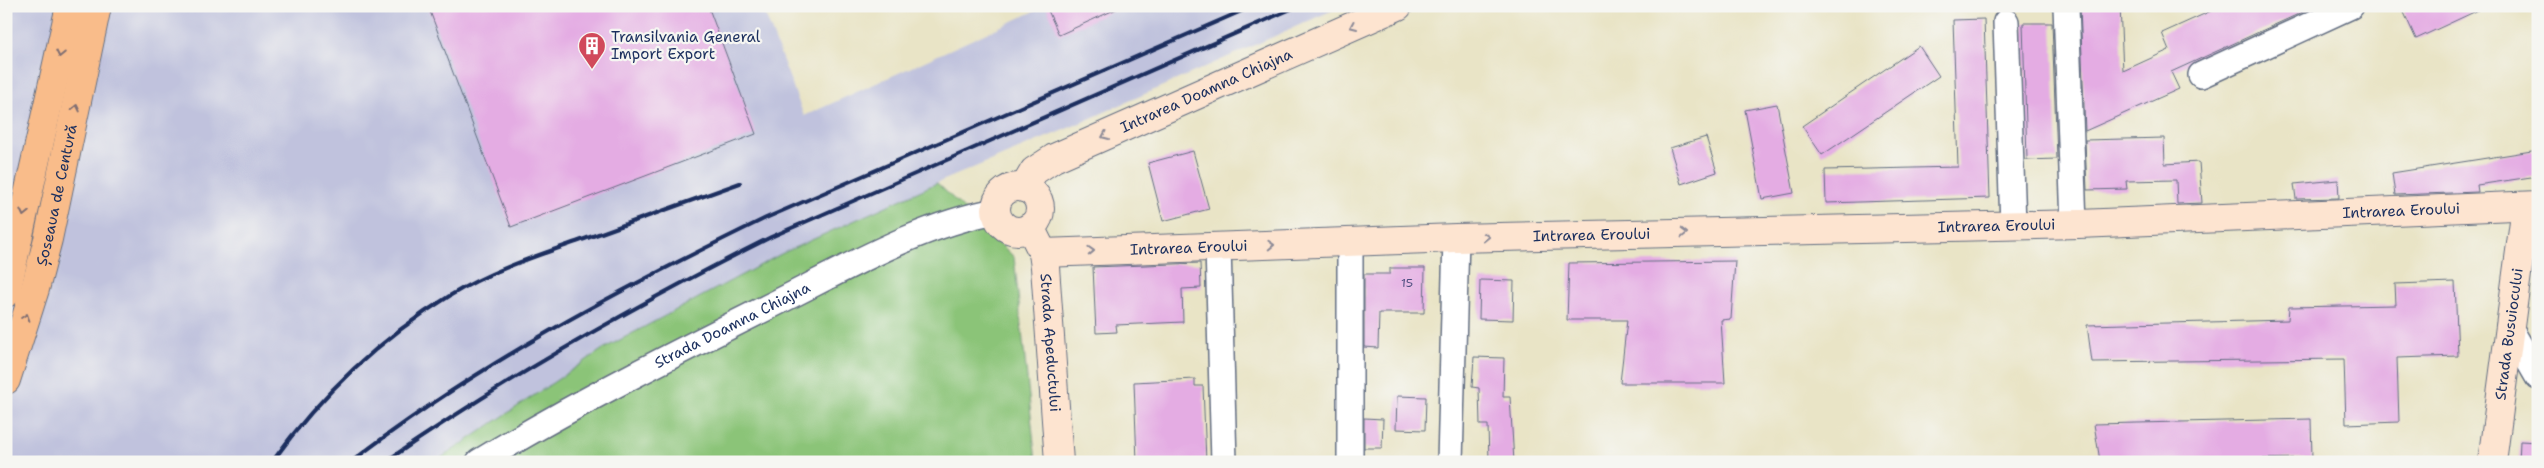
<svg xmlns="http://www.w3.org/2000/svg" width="2544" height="468" font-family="'Shantell Sans',sans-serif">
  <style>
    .industrial { fill: #c0c2dd }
    .green { fill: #8bc478; stroke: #537a6b }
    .building { fill: #e4ace3 }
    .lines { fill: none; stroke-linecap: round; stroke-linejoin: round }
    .street-casing { stroke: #636e82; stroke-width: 28 }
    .secondary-casing { stroke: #636e82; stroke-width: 30 }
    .primary-casing { stroke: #636e82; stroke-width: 30 }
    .street { stroke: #fff; stroke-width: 25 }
    .secondary { stroke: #fde4d0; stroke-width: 28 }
    .primary { stroke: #f9bc8a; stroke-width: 28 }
    .rail { stroke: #1b2f5e; stroke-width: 4 }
    .oneway { stroke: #8c8a97 }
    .oneway2 { stroke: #7f6e72 }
    .labels { text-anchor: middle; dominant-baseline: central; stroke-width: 4.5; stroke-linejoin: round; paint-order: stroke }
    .number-label { font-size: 12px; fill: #4d4e7f }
    .poi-label { font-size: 15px; fill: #1b2f5e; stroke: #f6f6f2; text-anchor: start }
    .street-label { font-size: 15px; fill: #1b2f5e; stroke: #f6f6f2 }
  </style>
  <rect width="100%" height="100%" fill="#f6f6f2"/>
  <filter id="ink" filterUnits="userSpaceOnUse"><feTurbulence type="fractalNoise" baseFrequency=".02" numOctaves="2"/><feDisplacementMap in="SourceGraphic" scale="10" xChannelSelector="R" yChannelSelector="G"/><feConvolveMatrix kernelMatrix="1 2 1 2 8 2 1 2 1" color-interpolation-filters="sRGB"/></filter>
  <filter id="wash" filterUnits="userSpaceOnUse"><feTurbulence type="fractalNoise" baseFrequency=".0096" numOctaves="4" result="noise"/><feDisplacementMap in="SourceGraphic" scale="20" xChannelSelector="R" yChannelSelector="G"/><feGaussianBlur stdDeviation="1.12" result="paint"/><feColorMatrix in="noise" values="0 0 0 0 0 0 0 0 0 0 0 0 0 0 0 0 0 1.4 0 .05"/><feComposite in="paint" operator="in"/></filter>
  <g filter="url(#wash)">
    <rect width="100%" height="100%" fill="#e9e4c6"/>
    <path class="industrial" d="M6 6H762L804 116 1035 11 1034 6H1342L1071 127 937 183 783 253 603 349 435 462H6Z"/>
    <path class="green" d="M937 183 1014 257 1036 462H435L603 349 783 253Z"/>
    <g id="blocks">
      <g class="building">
        <path d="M428 6H708L756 134 511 227Z"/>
        <path d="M1046 6H1123L1059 35Z"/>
        <path d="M2080 6H2120L2123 71 2169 50 2162 33 2222 6H2316L2171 72 2179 89 2085 131Z"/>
        <path d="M2401 6H2487L2416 39Z"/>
        <path d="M1984 19 1990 198 1826 203 1825 170 1958 167 1953 20Z"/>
        <path d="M2023 23H2052L2057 159 2027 160Z"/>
        <path d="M1919 46 1939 76 1822 155 1802 126Z"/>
        <path d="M1777 104 1794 193 1762 199 1745 110Z"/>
        <path d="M1706 137 1717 172 1681 184 1670 148Z"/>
        <path d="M2164 138 2165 164 2199 162 2202 203 2177 204 2176 180 2126 181 2127 189 2087 190 2085 140Z"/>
        <path d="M2538 150V176L2477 185 2478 192 2395 195 2392 173Z"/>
        <path d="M1193 151 1209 209 1163 221 1148 163Z"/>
        <path d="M2338 180 2339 198 2296 199 2294 184Z"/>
        <path d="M1735 261 1731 319 1721 320 1725 383H1620L1627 320H1567L1569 263Z"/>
        <path d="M1200 263 1201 288 1182 289 1183 322 1116 325 1117 332 1096 333 1093 267Z"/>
        <path d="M1390 268H1425L1424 313H1379L1378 348 1364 347V274H1390Z"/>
        <path d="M1480 280 1514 281 1513 320 1479 319Z"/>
        <path d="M2455 282 2458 356 2397 358 2399 422 2346 424 2344 359 2092 362 2087 325 2288 320 2289 307 2396 305 2395 284Z"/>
        <path d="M1474 357 1504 358 1503 397H1510L1514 462H1489L1488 425H1480L1479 388 1472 387Z"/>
        <path d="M1195 379V386H1203L1206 462H1137L1134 382Z"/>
        <path d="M1397 396 1426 397 1425 430 1396 429Z"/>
        <path d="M1364 418 1383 419 1382 448H1364Z"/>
        <path d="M2311 419 2312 458 2100 461 2094 424Z"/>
        <path d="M2520 441 2538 442V462H2519Z"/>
      </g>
    </g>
  </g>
  <g filter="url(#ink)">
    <use href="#blocks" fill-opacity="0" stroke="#636e82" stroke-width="1"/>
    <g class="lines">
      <defs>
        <g id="street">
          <path d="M2066 6 2074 224"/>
          <path d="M2006 22 2013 225"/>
          <path d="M2201 75 2351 6"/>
          <path d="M1218 247 1224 462"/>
          <path d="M2509 327 2538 377"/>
          <path id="s1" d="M479 462C576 403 678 352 780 301 848 267 920 225 996 211"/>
          <path d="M1350 462V241"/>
          <path d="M1450 462 1456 238"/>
        </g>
        <g id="secondary">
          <circle cx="1018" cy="209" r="22"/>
          <path id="s2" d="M1024 188 1034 171 1054 158 1398 6"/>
          <path id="s3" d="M1030 227 1043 253 1045 267 1059 462"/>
          <path id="s4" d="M1043 253 1456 238 2079 224 2538 205"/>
          <path id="s5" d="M2492 462 2526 206"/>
        </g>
        <g id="primary">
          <path d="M6 293 70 6"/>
          <path id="s6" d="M6 380 35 289 48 239 97 6"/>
        </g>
      </defs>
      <use href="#street" class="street-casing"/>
      <use href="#secondary" class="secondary-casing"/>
      <use href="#primary" class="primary-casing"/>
      <use href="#street" class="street"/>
      <use href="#secondary" class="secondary"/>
      <use href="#primary" class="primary"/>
      <g class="rail">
        <path d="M272 462C321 394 379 339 451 295 490 271 536 256 579 241 633 222 686 202 740 183"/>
        <path d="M351 462C478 364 622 288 766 218L1253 6"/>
        <path d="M385 462C508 377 637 304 771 237L1298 6"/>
      </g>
    </g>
    <defs><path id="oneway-chevron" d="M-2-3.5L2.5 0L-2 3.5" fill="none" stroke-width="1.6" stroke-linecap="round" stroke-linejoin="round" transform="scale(1.25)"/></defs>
    <g class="oneway">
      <use href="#oneway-chevron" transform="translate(1353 26) rotate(156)"/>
      <use href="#oneway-chevron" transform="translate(1105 136) rotate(156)"/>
      <use href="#oneway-chevron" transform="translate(1684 233) rotate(-1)"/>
      <use href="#oneway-chevron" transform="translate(1486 237) rotate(-1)"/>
      <use href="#oneway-chevron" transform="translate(1271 245) rotate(-2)"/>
      <use href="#oneway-chevron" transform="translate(1091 251) rotate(-2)"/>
    </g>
    <g class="oneway2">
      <use href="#oneway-chevron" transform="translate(60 54) rotate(102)"/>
      <use href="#oneway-chevron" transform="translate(76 108) rotate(-78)"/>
      <use href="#oneway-chevron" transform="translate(24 213) rotate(103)"/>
      <use href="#oneway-chevron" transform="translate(26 317) rotate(-72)"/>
    </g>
  </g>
  <defs>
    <symbol id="building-pin" viewBox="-11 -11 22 30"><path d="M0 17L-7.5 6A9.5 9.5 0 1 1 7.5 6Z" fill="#d1495b" stroke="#f6f6f2"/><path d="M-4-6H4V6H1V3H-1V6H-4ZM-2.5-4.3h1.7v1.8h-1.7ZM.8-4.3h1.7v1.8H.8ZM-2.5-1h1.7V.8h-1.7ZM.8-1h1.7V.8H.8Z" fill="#fff"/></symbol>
  </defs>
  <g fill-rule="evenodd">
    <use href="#building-pin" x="576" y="30" width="32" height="43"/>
  </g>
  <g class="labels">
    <g class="number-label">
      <text x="1407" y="283">15</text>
    </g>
    <g class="poi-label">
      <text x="611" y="37">Transilvania General<tspan x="611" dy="17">Import Export</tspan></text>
    </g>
    <g class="street-label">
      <text stroke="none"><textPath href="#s2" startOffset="210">Intrarea Doamna Chiajna</textPath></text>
      <text stroke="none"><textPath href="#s6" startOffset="192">Șoseaua de Centură</textPath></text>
      <text stroke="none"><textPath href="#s4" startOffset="1359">Intrarea Eroului</textPath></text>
      <text stroke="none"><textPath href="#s4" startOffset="954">Intrarea Eroului</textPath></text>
      <text stroke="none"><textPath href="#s4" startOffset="549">Intrarea Eroului</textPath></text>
      <text stroke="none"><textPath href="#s4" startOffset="146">Intrarea Eroului</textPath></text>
      <text stroke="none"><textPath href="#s1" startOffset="288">Strada Doamna Chiajna</textPath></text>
      <text stroke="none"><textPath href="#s5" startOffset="129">Strada Busuiocului</textPath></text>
      <text stroke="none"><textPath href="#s3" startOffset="119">Strada Apeductului</textPath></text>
    </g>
  </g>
  <rect width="2544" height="468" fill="none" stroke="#f6f6f2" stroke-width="25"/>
</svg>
